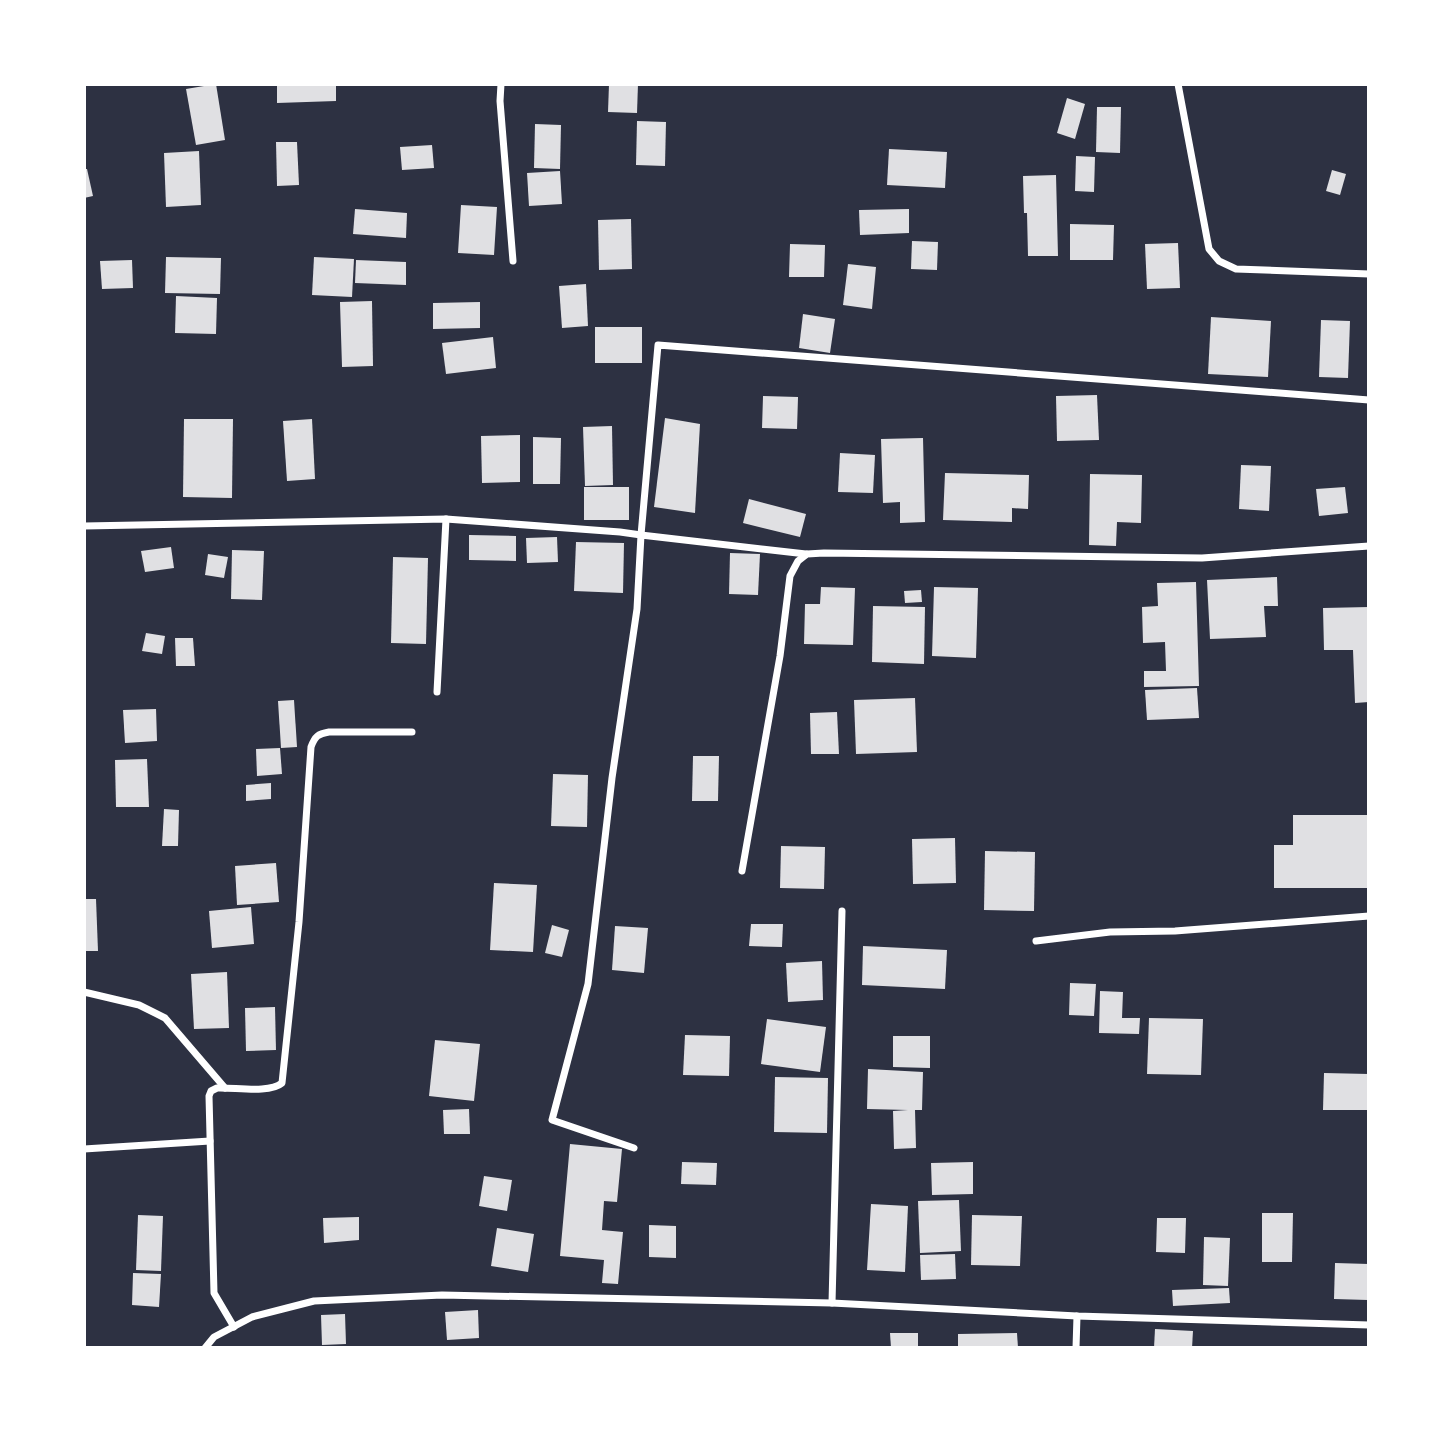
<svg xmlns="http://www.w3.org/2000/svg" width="1453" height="1432" font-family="Literata,serif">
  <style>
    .building { fill: #e0e0e3 }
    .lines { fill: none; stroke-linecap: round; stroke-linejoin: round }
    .minor { stroke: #fff; stroke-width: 7 }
  </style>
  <rect width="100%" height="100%" fill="#2d3142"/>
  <g class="building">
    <path d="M216 84 225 140 196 145 186 89Z"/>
    <path d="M277 84H336V101L277 103Z"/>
    <path d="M609 84H638L637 113 608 112Z"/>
    <path d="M1067 98 1085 104 1075 139 1057 133Z"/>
    <path d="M1097 107H1121L1120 153 1096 152Z"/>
    <path d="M637 121 666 122 665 166 636 165Z"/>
    <path d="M535 124 561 125 560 169 534 168Z"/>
    <path d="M276 142H297L299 185 277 186Z"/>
    <path d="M432 145 434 168 402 170 400 147Z"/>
    <path d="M889 149 947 152 945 188 887 185Z"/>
    <path d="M199 151 201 205 166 207 164 153Z"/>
    <path d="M1076 156 1095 157 1094 192 1075 191Z"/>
    <path d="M84 169H87L93 196 84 198Z"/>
    <path d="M1332 170 1346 174 1340 195 1326 191Z"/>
    <path d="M560 171 562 204 529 206 527 173Z"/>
    <path d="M1056 175 1058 256H1028L1027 213H1024L1023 176Z"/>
    <path d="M461 205 497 207 494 255 458 253Z"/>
    <path d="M355 209 407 213 406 238 353 234Z"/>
    <path d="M909 209V233L860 235 859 210Z"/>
    <path d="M631 219 632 269 599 270 598 220Z"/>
    <path d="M1070 224 1114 225 1113 260H1070Z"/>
    <path d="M912 241 938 242 937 270 911 269Z"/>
    <path d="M1178 243 1180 288 1147 289 1145 244Z"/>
    <path d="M790 244 825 245 824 277H789Z"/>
    <path d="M166 257 221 258 220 294 165 293Z"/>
    <path d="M314 257 354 259 352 297 312 295Z"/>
    <path d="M132 260 133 288 102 289 100 261Z"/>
    <path d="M356 260 406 262V285L355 283Z"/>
    <path d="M848 264 876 267 872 309 843 305Z"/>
    <path d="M586 284 588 326 562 328 559 286Z"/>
    <path d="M176 296 217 298 216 334 175 333Z"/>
    <path d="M372 301 373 366 342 367 340 302Z"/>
    <path d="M480 302V328L433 329V303Z"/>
    <path d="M803 314 835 319 830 353 799 348Z"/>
    <path d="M1211 317 1271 321 1268 377 1208 374Z"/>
    <path d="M1321 320 1350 321 1348 378 1319 377Z"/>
    <rect x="595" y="327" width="47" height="36"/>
    <path d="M493 337 496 368 446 374 442 343Z"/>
    <path d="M1097 395 1099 440 1057 441 1056 396Z"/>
    <path d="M763 396 798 397 797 429 762 428Z"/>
    <path d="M665 418 700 424 695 513 654 507Z"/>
    <path d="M184 419H233L232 498 183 497Z"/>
    <path d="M312 419 315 479 287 481 283 421Z"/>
    <path d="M612 426 613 485 585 486 583 427Z"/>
    <path d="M520 435V482L482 483 481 436Z"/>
    <path d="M533 437 561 438 560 484H533Z"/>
    <path d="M923 438 925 522 900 523V502L883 503 881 439Z"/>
    <path d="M840 453 875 455 873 493 838 492Z"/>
    <path d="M1241 465 1271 466 1269 511 1239 509Z"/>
    <path d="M945 473 1029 475 1028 509 1012 508V522L943 520Z"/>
    <path d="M1090 474 1142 475 1141 523 1117 522 1116 546 1089 545Z"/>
    <rect x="584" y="487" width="45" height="33"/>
    <path d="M1345 487 1348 513 1319 516 1316 489Z"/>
    <path d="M749 499 806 514 800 537 743 523Z"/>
    <path d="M469 535 516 536V561L469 560Z"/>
    <path d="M557 537 558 562 527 563 526 538Z"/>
    <path d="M576 542 624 543 623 593 574 591Z"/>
    <path d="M171 547 174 568 145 572 141 551Z"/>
    <path d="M232 550 264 551 262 600 231 599Z"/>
    <path d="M730 553 760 554 758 595 729 594Z"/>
    <path d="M208 554 228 557 224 578 205 575Z"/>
    <path d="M393 557 428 558 426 644 391 643Z"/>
    <path d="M1277 577 1278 606H1264L1266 637 1210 639 1207 580Z"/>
    <path d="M1196 582 1199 686 1144 687V671H1166L1165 642 1143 643 1142 607 1158 606 1157 583Z"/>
    <path d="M821 587 855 588 853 645 804 644 805 604H820Z"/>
    <path d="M934 587 978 588 976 658 932 656Z"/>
    <path d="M921 590 922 602 905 603 904 591Z"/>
    <path d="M873 606 925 607 924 664 872 662Z"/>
    <path d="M1369 607V702L1355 703 1353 650H1324L1323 608Z"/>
    <path d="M146 633 165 636 162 654 142 651Z"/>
    <path d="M175 638H193L195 666H176Z"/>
    <path d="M1197 688 1199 718 1147 720 1145 690Z"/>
    <path d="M915 698 917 752 856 754 854 700Z"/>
    <path d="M294 700 297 747 281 748 278 701Z"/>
    <path d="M156 709 157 741 125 743 123 710Z"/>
    <path d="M837 712 839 754H811L810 713Z"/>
    <path d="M280 748 282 774 257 776 256 749Z"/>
    <path d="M693 756H719L718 801H692Z"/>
    <path d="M147 759 149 807H116L115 760Z"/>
    <path d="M553 774 588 775 587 827 551 826Z"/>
    <path d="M271 783V799L246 801V785Z"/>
    <path d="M164 809 179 810 178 846H162Z"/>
    <path d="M1293 815H1369V888H1274V845H1293Z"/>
    <path d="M955 838 956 883 913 884 912 839Z"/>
    <path d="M781 846 825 847 824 889 780 888Z"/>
    <path d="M985 851 1035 852 1034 911 984 910Z"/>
    <path d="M276 863 279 902 237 905 235 866Z"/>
    <path d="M494 883 537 885 533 952 490 950Z"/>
    <path d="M84 899H96L98 951H84Z"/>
    <path d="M251 907 254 944 212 948 209 911Z"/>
    <path d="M751 924H783L782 947 749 946Z"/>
    <path d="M552 925 569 930 562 957 545 953Z"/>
    <path d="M615 926 648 928 644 973 612 970Z"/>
    <path d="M863 946 947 950 945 989 862 985Z"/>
    <path d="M822 961 823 1000 788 1002 786 963Z"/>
    <path d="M227 972 229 1028 194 1029 191 974Z"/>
    <path d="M1070 983 1096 984 1094 1016 1069 1015Z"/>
    <path d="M1100 991 1123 992 1122 1018H1140L1139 1034 1099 1033Z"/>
    <path d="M275 1007 276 1050 246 1051 245 1008Z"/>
    <path d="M1149 1018 1203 1019 1201 1075 1147 1074Z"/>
    <path d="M767 1019 826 1027 820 1072 761 1064Z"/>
    <path d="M685 1035 730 1036 729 1076 683 1075Z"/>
    <path d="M893 1036H930V1068L893 1067Z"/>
    <path d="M435 1040 480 1044 474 1101 429 1096Z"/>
    <path d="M868 1069 923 1072 922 1110H915L916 1148 894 1149 893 1111 908 1110 867 1109Z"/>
    <path d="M1324 1073 1369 1074V1110H1323Z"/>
    <path d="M775 1077 828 1078 827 1133 774 1132Z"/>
    <path d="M469 1109 470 1134H444L443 1110Z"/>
    <path d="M570 1144 622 1149 617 1202 604 1201 602 1230 623 1232 618 1284 602 1283 604 1260 560 1256Z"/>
    <path d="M682 1162 717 1163 716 1185 681 1184Z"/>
    <path d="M973 1162V1194L932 1195 931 1163Z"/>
    <path d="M484 1176 512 1180 507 1211 479 1206Z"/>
    <path d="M959 1200 961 1251 920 1253 918 1201Z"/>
    <path d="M871 1204 908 1206 905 1272 867 1270Z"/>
    <path d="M1262 1213H1293L1292 1262H1262Z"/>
    <path d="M138 1215 163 1216 161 1271 136 1270Z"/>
    <path d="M972 1215 1022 1216 1020 1266 971 1265Z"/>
    <path d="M359 1217V1240L324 1243 323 1218Z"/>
    <path d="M1157 1218H1186L1185 1253 1156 1252Z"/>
    <path d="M649 1225 676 1226V1258L649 1257Z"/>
    <path d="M497 1228 534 1234 528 1272 491 1266Z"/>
    <path d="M1204 1237 1230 1238 1228 1286 1203 1285Z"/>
    <path d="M955 1254 956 1279 921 1280 920 1255Z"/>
    <path d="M1335 1263 1369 1264 1368 1300 1334 1299Z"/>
    <path d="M133 1273 161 1274 159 1307 132 1305Z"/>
    <path d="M1229 1288 1230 1303 1173 1306 1172 1290Z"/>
    <path d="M478 1310 479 1338 447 1340 445 1312Z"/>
    <path d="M345 1314 346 1344 322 1345 321 1315Z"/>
    <path d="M1155 1329 1193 1331 1192 1348H1154Z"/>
    <path d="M890 1333H918V1348H891Z"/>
    <path d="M1017 1333 1018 1348H958V1334Z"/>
  </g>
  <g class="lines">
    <g class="minor">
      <path d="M501 84 500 101 513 261"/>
      <path d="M1178 84 1209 249 1219 261 1236 269 1369 274"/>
      <path d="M84 526 446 519 620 532 641 535 658 345 1369 400"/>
      <path d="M437 692 446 519"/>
      <path d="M742 871 780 656 790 576 798 561 807 554 824 553 1202 558 1369 546"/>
      <path d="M1036 941 1110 932 1175 931 1369 916"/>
      <path d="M84 992 139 1005 165 1018 225 1088"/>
      <path d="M634 1148 552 1120 588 984 612 778 637 609 641 535 806 554"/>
      <path d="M84 1149 210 1141"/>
      <path d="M832 1303 842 911"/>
      <path d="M234 1327 214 1293 209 1096 211 1091 217 1088C234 1087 269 1094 282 1083L299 922 311 747C315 736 318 734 329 732H412"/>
      <path d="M205 1348 214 1337 252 1317 314 1301 442 1295 832 1303 1077 1316 1369 1325"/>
      <path d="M1076 1348 1077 1316"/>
    </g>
  </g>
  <rect width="1453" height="1432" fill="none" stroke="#ffffff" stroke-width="172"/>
</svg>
